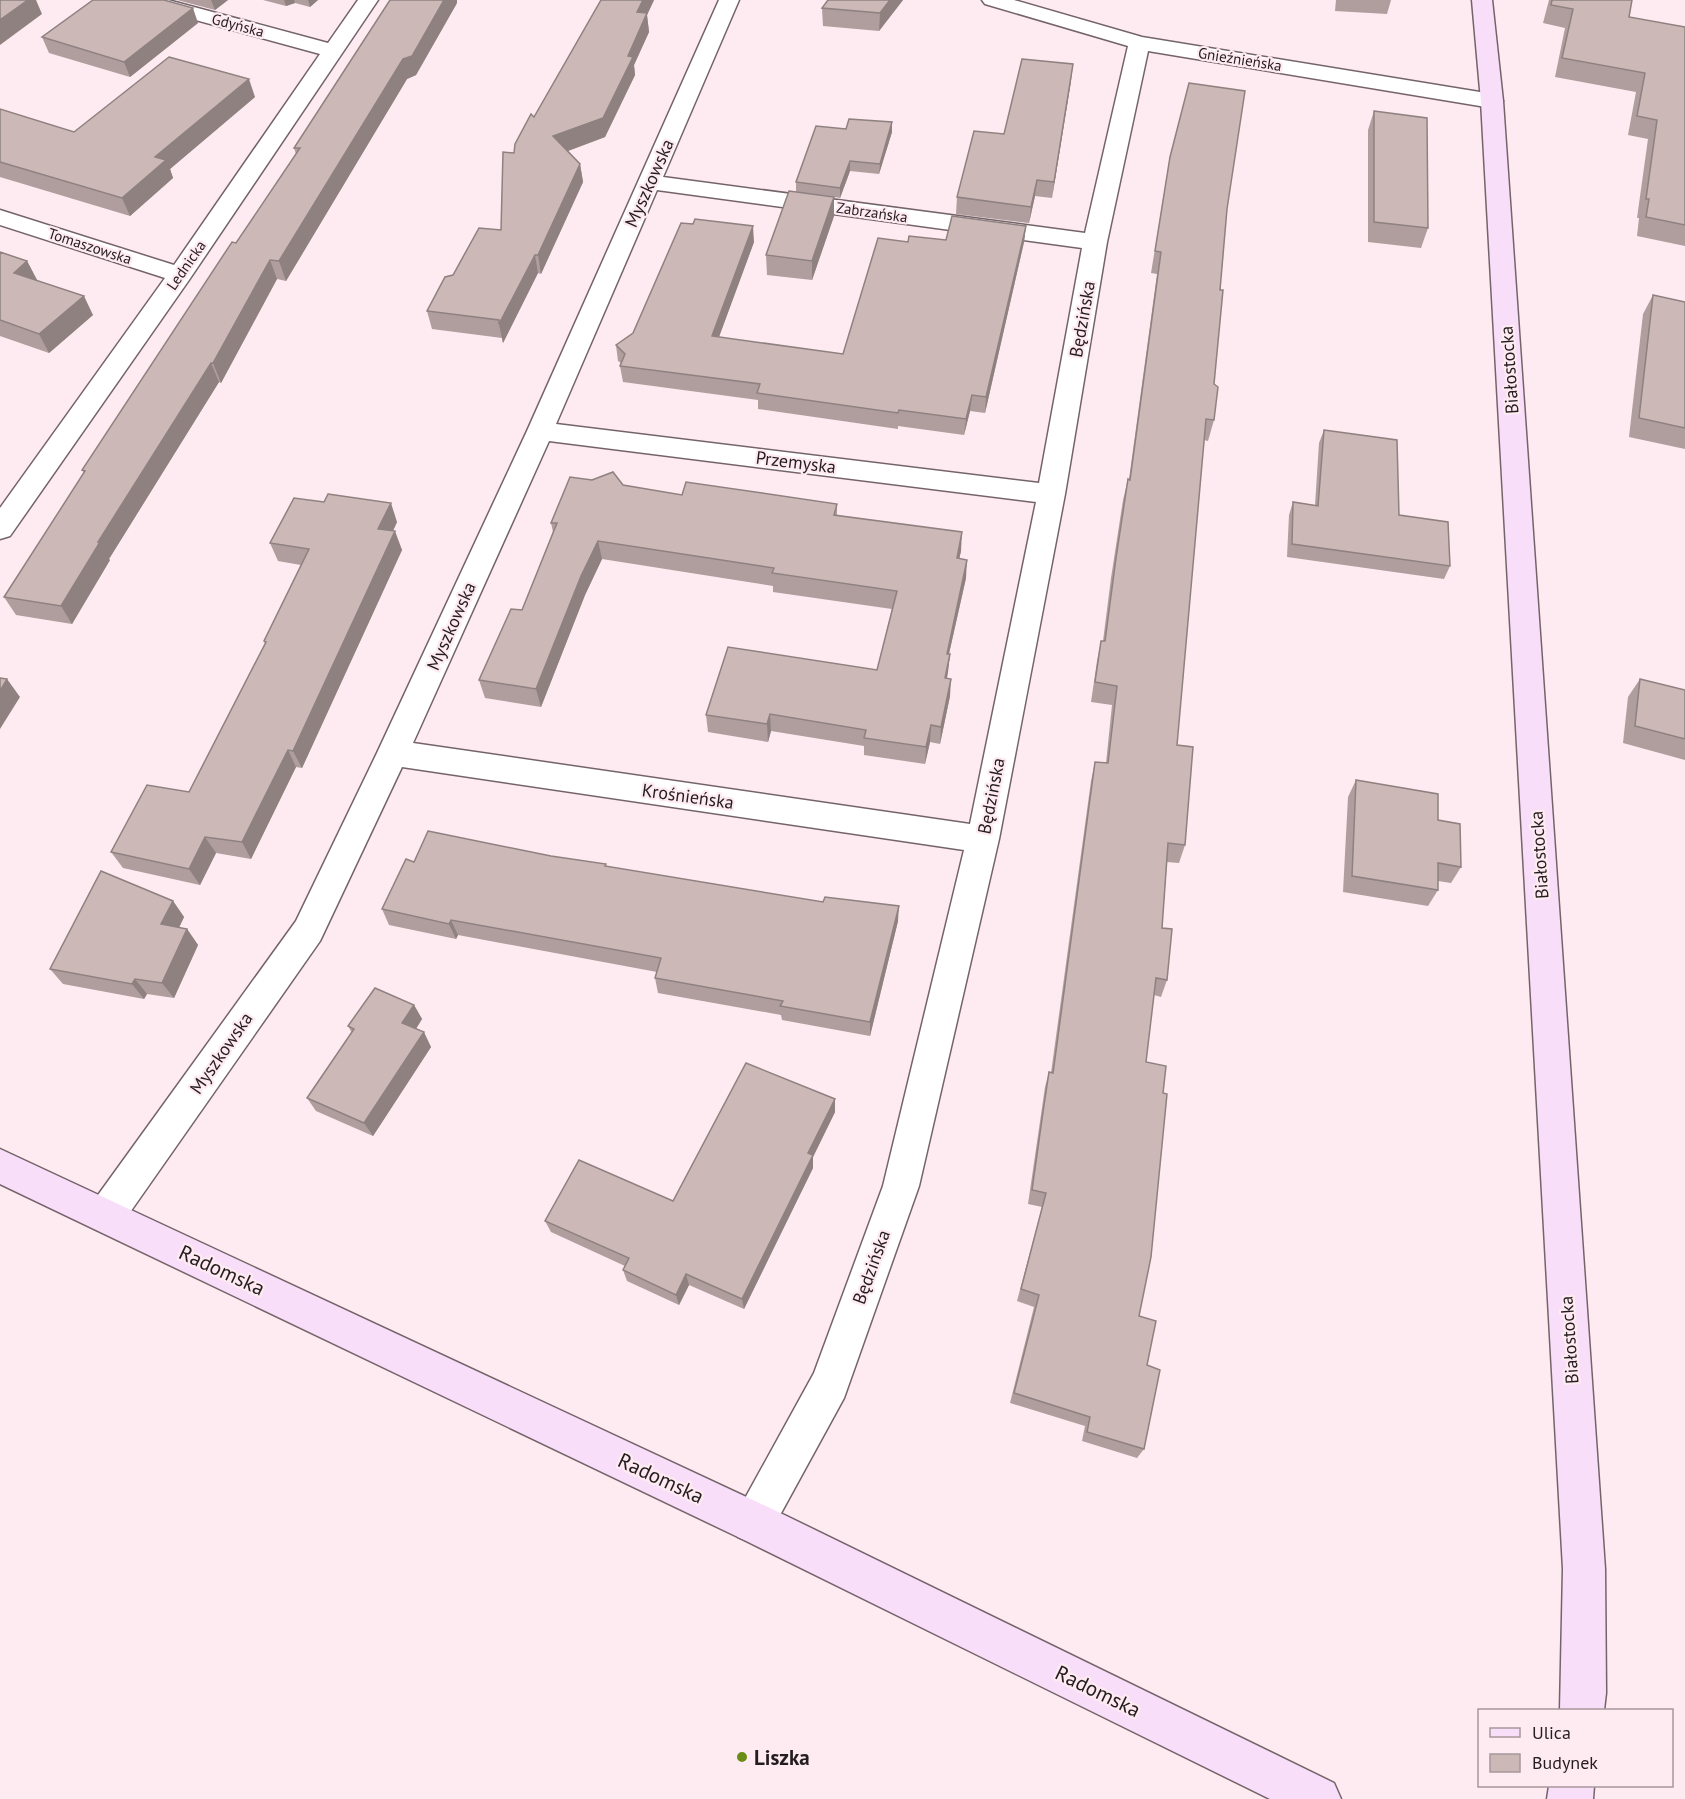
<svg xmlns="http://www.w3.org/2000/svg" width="1685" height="1799" font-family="'PT Sans',sans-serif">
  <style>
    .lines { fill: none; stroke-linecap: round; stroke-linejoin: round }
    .street-casing { stroke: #74646a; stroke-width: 3 }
    .secondary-casing { stroke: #74646a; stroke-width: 3 }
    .street { fill: #fff; fill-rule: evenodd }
    .secondary { fill: #f9def9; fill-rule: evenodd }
    .wall { fill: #af9e9d }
    .shaded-wall { fill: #8e8180 }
    .building { fill: #cbb8b7; stroke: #8e8180; stroke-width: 1.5 }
    .poi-dot { fill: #698d15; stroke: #feeaf1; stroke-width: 2 }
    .labels { text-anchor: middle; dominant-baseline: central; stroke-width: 4.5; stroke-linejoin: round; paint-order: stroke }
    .far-street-label { font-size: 15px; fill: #241d1f; stroke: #feeaf1 }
    .street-label { font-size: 18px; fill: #241d1f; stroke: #feeaf1 }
    .near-street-label { font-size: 21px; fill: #241d1f; stroke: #feeaf1 }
    .near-poi-label { font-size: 21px; font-weight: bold; fill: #241d1f; stroke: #feeaf1; text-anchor: start }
  </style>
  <rect width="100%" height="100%" fill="#feeaf1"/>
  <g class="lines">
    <defs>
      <g id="street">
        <path d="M134 0H168L328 43 358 0H378L189 280 10 536 0 539V508L165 278 0 225V210L174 265 320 54 137 4Z"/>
        <path d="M719 0H739L663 177 1085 233 1128 46 985 4 982 0H1014L1142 37 1492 94 1500 96 1503 101 1500 106 1492 108 1148 51 1107 242 1065 494 999 839 919 1186 844 1398 768 1537 753 1543 738 1537 732 1522 814 1373 883 1186 964 850 402 767 320 941 119 1228 106 1233 93 1228 87 1215 93 1202 296 921 377 753 527 431ZM657 190 1082 248 1039 483 556 424ZM549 441 1036 502 970 824 413 743Z"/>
      </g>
      <g id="secondary">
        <path d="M1472 0H1492L1503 101 1605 1569 1606 1693 1604 1710H1560L1563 1569 1481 101Z"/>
        <path d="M0 1149 768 1507 1334 1783 1341 1799H1270L738 1537 0 1184Z"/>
        <path d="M1549 1786H1594L1593 1799H1547Z"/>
      </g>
    </defs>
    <use href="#street" class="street-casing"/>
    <use href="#secondary" class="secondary-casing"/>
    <use href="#street" class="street"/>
    <use href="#secondary" class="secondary"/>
  </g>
  <g class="wall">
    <path d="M177 0H228L215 10Z"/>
    <path d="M263 0H318L310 7 295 3 286 6Z"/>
    <path d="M601 0H654L647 15 649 32 634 65 635 75 605 137 568 151 580 164 583 182 541 274 538 273 503 343 502 338 432 329 427 311 453 275 501 230 514 153Z"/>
    <path d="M828 0H903L879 31 823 26 822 8Z"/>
    <path d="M1336 0H1391L1387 14 1335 11Z"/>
    <path d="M1549 0H1632L1629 17 1685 27V246L1637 236 1639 218H1637L1648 139 1628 135 1636 92 1555 77 1565 28 1543 23Z"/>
    <path d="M457 3 416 75 407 79 286 281 277 279 221 383 219 382 109 559 110 560 72 624 16 615 4 597 84 473 82 470 296 154 294 148Z"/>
    <path d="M198 23 130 77 49 53 42 37Z"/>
    <path d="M1071 81 1052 198 1035 196 1029 223 956 214 957 197 1004 134Z"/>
    <path d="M255 97 170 169 173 178 130 216 0 177V109L74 132Z"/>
    <path d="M1374 111 1428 228 1421 248 1368 242V130Z"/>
    <path d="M846 129 892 132 879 174 850 171 840 198 834 197V216L812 280 767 275 766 255 796 192V182Z"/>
    <path d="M1170 157 1227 209 1220 290 1214 384V420L1208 441 1204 440 1177 745 1185 845 1179 863 1167 862 1162 928 1167 980 1161 997 1154 995 1146 1062 1139 1316 1147 1365 1144 1449 1137 1458 1082 1441 1085 1426 1010 1403 1034 1307 1017 1301 1042 1207 1028 1204 1045 1087 1049 1072 1051 1073 1091 781 1095 762 1106 763 1112 705 1091 702 1097 661 1101 641H1103L1111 578 1123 500 1128 479H1129L1157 274 1151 273Z"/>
    <path d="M1026 226 1024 242 985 413 970 411 964 435 898 426V429L758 409V400L623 382 620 366 621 363 618 361 616 345 633 333 754 242 719 337 843 354 908 242 946 240Z"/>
    <path d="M0 252 27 261 37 280H36L93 315 49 353 0 336Z"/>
    <path d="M1653 295 1685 302V449L1629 437 1643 314Z"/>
    <path d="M1324 430 1399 515 1450 566 1444 579 1287 557 1289 515 1293 502 1315 505 1319 443Z"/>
    <path d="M623 485 682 495 837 504V515L961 551 959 559 966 578 949 654H950L947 678 950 696 940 744 930 742 925 764 864 755V746L771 731 768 742 708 732 706 715 877 670 892 609 773 592V586L602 559 585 595 541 707 485 698 479 680 522 610 553 532 551 523Z"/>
    <path d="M397 522 393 531 402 550 302 768 296 767 251 859 216 853 200 885 123 868 111 852 189 792 265 644 264 641 301 565 278 561 270 543Z"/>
    <path d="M1640 679 1685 690V760L1623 743 1628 697Z"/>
    <path d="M1356 780 1438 820 1461 867 1451 883 1438 881V890L1428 906 1343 892 1348 797Z"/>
    <path d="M551 856 898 921 870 1036 782 1020 781 1015 658 993 655 978 657 972 458 935 456 939 389 925 382 909 414 862Z"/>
    <path d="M173 901 184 917 179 928 187 929 198 945 174 998 147 994 144 999 63 984 50 969Z"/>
    <path d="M414 1005 422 1019 416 1029 431 1047 373 1136 316 1111 307 1098 352 1033 348 1026Z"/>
    <path d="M835 1099V1112L813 1157V1168L744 1309 689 1285 679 1305 627 1281 623 1270 625 1266 551 1232 545 1221 673 1201Z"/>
  </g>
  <g class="shaded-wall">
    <path d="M28 0H36L42 14 0 45V20Z"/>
    <path d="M211 0H228L215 10Z"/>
    <path d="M284 0H294L295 3 286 6Z"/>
    <path d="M308 0H318L310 7Z"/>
    <path d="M444 0H457V3L416 75 407 79 286 281 279 261 403 59Z"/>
    <path d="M643 0H654L647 15 649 32 634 65 635 75 605 137 557 155 553 136 628 56 637 12Z"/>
    <path d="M890 0H903L879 31 880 13Z"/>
    <path d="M193 8 198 23 130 77 124 62Z"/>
    <path d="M1073 64 1071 81 1052 198 1054 182Z"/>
    <path d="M249 79 255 97 170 169 173 178 130 216 122 198 155 157Z"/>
    <path d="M892 122V132L879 174 880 164Z"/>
    <path d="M850 161V171L840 198V188Z"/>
    <path d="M580 164 583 182 541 274 538 255Z"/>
    <path d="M1037 180 1035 196 1029 223 1031 207Z"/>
    <path d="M834 197V216L812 280V261Z"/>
    <path d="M753 226 754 242 713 353 712 336Z"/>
    <path d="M1026 226 1024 242 985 413 986 397Z"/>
    <path d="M535 255 538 273 503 343 499 324Z"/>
    <path d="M270 260 277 279 221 383 213 363Z"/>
    <path d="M27 261 37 280 24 292 14 273Z"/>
    <path d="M84 296 93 315 49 353 39 334Z"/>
    <path d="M211 363 219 382 109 559 110 560 72 624 61 606 98 542Z"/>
    <path d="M972 395 970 411 964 435 966 419Z"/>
    <path d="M391 503 397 522 385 548 378 529Z"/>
    <path d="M395 531 402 550 302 768 293 751Z"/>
    <path d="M962 532 961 551 955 577 957 558Z"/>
    <path d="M598 541 602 559 585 595 541 707 536 689 581 576Z"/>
    <path d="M967 560 966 578 945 671 947 654Z"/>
    <path d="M950 654 948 672 943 696 945 678Z"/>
    <path d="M7 679 20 697 0 729V691Z"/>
    <path d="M951 679 950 696 940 744 941 727Z"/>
    <path d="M770 714 771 731 768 742 767 724Z"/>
    <path d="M931 725 930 742 925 764 926 747Z"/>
    <path d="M288 750 296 767 251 859 242 842Z"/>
    <path d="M205 837 216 853 200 885 189 869Z"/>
    <path d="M173 901 184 917 173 940 161 924Z"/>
    <path d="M899 906 898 921 870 1036V1022Z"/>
    <path d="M451 920 458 935 456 939 449 924Z"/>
    <path d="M187 929 198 945 174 998 162 983Z"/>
    <path d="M135 979 147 994 144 999 132 984Z"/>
    <path d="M414 1005 422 1019 410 1038 402 1023Z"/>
    <path d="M424 1032 431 1047 373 1136 364 1123Z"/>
    <path d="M835 1099V1112L813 1157V1168L744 1309 742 1299 808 1153Z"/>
    <path d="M686 1274 689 1285 679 1305 676 1295Z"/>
  </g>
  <g class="building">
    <path d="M0 0H28L0 20Z"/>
    <path d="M93 0H164L193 8 124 62 42 37Z"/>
    <path d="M390 0H444L412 56 403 59 279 261 270 260 213 363H211L98 542H100L61 606 4 597 85 471 82 470 232 242 236 243 300 148H294Z"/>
    <path d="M601 0H643L637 12 647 13 628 56 633 57 603 118 553 136 580 164 538 255H535L499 324V320L427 311 445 277 453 275 479 228 501 230 503 152 514 153 515 144 531 114 534 117Z"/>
    <path d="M828 0H890L880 13 822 8Z"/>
    <path d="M1552 0H1632L1629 17 1685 27V225L1646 217 1649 199H1646L1657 120 1637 116 1645 73 1562 58 1573 9 1551 5Z"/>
    <path d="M169 57 249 79 155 157 166 160 122 198 0 162V109L74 132Z"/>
    <path d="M1022 59 1073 64 1054 182 1037 180 1031 207 957 197 974 131 1004 134Z"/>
    <path d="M1189 83 1245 91 1227 209 1220 290H1223L1214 384 1218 387 1214 420 1206 419 1177 745 1193 747 1185 845 1168 843 1162 928 1172 929 1167 980 1156 978 1146 1062 1166 1066 1163 1093 1167 1094 1151 1257 1139 1316 1156 1321 1147 1365 1160 1370 1144 1449 1087 1432 1090 1417 1014 1393 1039 1295 1021 1289 1046 1193 1032 1190 1043 1112 1049 1072 1053 1073 1095 762 1108 763 1117 686 1095 682 1101 641H1105L1116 558 1128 479 1130 480 1161 252 1155 251 1170 157Z"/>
    <path d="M1374 111 1427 118 1428 228 1374 222Z"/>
    <path d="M849 119 892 122 880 164 850 161 840 188 796 182 816 126 846 129Z"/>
    <path d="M789 191 834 197 812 261 766 255Z"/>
    <path d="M952 216 1026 226 986 397 972 395 966 419 899 410 898 413 757 393 760 384 620 366 625 354 616 345 633 333 681 223 693 224 695 219 753 226 712 336 843 354 878 238 908 242 909 236 946 240Z"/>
    <path d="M0 252 27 261 14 273 84 296 39 334 0 320Z"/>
    <path d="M1653 295 1685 302V428L1639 418Z"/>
    <path d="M1324 430 1397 440 1399 515 1448 522 1450 566 1292 544 1293 502 1318 506Z"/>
    <path d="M613 472 623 485 682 495 686 482 837 504 834 515 962 532 957 558 967 560 947 654H950L945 678 951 679 941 727 931 725 926 747 864 738 866 730 770 714 767 724 706 715 728 647 877 670 897 591 772 573 774 568 598 541 581 576 536 689 479 680 511 609 522 610 557 523H551L570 477 592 480Z"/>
    <path d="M328 494 391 503 378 529 395 531 293 751 288 750 242 842 205 837 189 869 111 852 147 785 189 792 266 642 264 641 309 549 270 543 294 498 324 502Z"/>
    <path d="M0 678 7 679 0 691Z"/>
    <path d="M1640 679 1685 690V739L1635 726Z"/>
    <path d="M1356 780 1438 794V820L1460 824 1461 867 1438 863V890L1352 876Z"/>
    <path d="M428 831 551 856 606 864 605 866 823 902 825 897 899 906 870 1022 780 1006 783 1001 655 978 661 958 451 920 449 924 382 909 406 859 414 862Z"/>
    <path d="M101 871 173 901 161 924 187 929 162 983 135 979 132 984 50 969Z"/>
    <path d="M375 988 414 1005 402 1023 424 1032 364 1123 307 1098 354 1029 348 1026Z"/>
    <path d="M746 1063 835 1099 808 1153 813 1155 742 1299 686 1274 676 1295 623 1270 629 1258 545 1221 579 1160 673 1201Z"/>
  </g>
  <circle class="poi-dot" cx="742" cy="1757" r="6"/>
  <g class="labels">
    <g class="far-street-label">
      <text transform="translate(238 25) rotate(15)">Gdyńska</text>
      <text transform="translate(1240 59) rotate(9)">Gnieźnieńska</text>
      <text transform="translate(872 212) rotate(8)">Zabrzańska</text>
      <text transform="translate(90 246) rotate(18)">Tomaszowska</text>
      <text transform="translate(186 265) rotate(-55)">Lednicka</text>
    </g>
    <g class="street-label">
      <text transform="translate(649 183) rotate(-66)">Myszkowska</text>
      <text transform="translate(1082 319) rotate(-80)">Będzińska</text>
      <text transform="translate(1509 370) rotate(-94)">Białostocka</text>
      <text transform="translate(796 462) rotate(7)">Przemyska</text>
      <text transform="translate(451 626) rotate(-66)">Myszkowska</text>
      <text transform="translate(688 796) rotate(8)">Krośnieńska</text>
      <text transform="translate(991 796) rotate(-79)">Będzińska</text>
      <text transform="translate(1539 855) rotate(-94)">Białostocka</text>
      <text transform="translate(221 1053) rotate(-55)">Myszkowska</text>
      <text transform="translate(871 1267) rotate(-70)">Będzińska</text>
      <text transform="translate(1569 1340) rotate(-94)">Białostocka</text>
    </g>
    <g class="near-street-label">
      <text transform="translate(222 1270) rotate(25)">Radomska</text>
      <text transform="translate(661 1478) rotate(25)">Radomska</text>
      <text transform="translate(1098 1691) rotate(26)">Radomska</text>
    </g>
    <g class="near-poi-label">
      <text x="754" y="1757">Liszka</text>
    </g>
  </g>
  <rect x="1478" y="1709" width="195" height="78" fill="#feeaf1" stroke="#a7989d" stroke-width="1.5"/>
  <rect x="1490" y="1728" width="30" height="9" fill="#f9def9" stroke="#a7989d" stroke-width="1.5"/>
  <text x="1532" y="1739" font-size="18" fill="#241d1f">Ulica</text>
  <rect x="1490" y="1754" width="30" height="18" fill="#cbb8b7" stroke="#a7989d" stroke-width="1.5"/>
  <text x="1532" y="1769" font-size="18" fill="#241d1f">Budynek</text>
</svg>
